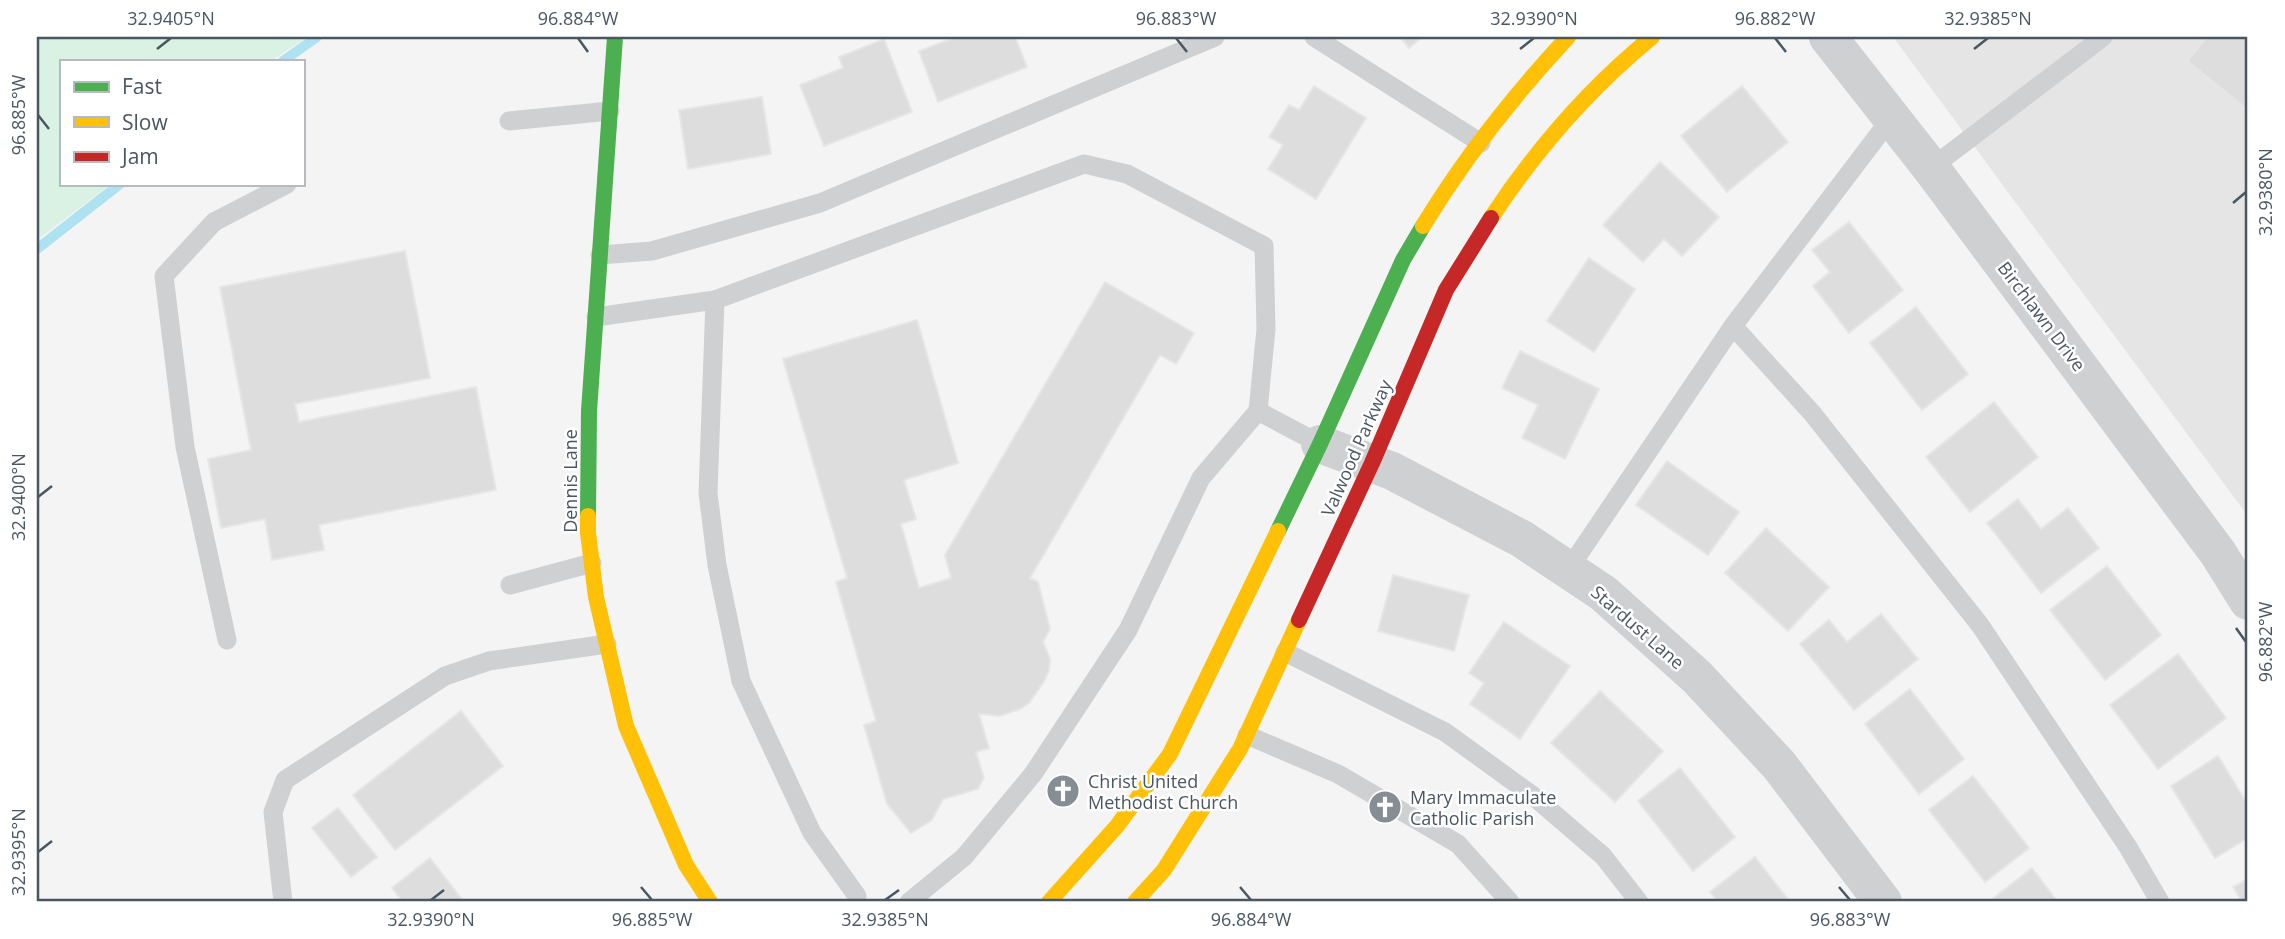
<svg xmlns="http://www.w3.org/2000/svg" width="2285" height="939" font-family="'Open Sans',sans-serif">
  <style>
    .education { fill: #e6e5e6 }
    .green { fill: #d9f2e3 }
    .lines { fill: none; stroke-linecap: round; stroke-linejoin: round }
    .stream { stroke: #aee2f0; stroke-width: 10 }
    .building { fill: #ddddde; stroke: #e5e6e7; stroke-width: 2 }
    .lane { stroke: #ced0d2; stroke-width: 19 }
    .street { stroke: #ced0d2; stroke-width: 38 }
    .fast { stroke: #4caf50; stroke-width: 16 }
    .slow { stroke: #ffc107; stroke-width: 16 }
    .jam { stroke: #c62828; stroke-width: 16 }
    .ticks { fill: none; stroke: #4a5661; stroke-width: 2.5 }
    .labels { text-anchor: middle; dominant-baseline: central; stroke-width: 5; stroke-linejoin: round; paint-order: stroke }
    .street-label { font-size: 18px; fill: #4a5661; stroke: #fff }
    .poi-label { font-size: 18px; fill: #4a5661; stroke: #fff; text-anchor: start }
    .neatline { fill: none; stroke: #4a5661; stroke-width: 2.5 }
    .ticks-label { font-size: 18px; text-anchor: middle; fill: #4a5661 }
  </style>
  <rect width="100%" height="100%" fill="#f4f4f4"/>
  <path class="education" d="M1893 37H2248V516L1936 95Z"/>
  <path class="green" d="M37 37H307L271 61H61V184H111L37 240Z"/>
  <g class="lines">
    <g class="stream">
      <path d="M283 61 317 37"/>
      <path d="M37 249 120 184"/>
    </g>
  </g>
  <g class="building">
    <path d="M956 37H1015L1027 67 938 102 919 51Z"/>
    <path d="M1400 37H1422L1409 48Z"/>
    <path d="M2207 37H2248V110L2187 61Z"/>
    <path d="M884 39 912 112 824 146 800 85 843 68 839 57Z"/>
    <path d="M1314 86 1366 118 1316 199 1268 169 1283 145 1269 137 1289 105 1299 110Z"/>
    <path d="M1742 86 1788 142 1727 192 1681 136Z"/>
    <path d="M762 97 771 154 688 169 679 110Z"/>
    <path d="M1660 162 1719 217 1682 256 1664 239 1643 262 1603 225Z"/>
    <path d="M1849 222 1903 290 1849 333 1813 286 1830 272 1812 250Z"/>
    <path d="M405 251 430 378 295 404 299 422 476 387 496 490 319 525 324 550 272 560 265 519 221 528 208 459 251 450 220 287Z"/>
    <path d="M1589 258 1635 289 1594 352 1547 321Z"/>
    <path d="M1105 282 1194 333 1176 364 1160 355 1030 578 1038 582 1050 629 1043 642 1050 659 1049 670 1045 680 1029 703 1020 709 1000 716 979 714 989 748 976 752 984 778 978 789 943 799 932 820 911 833 887 804 864 725 876 721 836 582 847 578 783 359 917 320 958 463 904 480 916 519 901 524 919 588 951 578 945 555Z"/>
    <path d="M1916 307 1968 374 1922 410 1870 343Z"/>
    <path d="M1520 351 1599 389 1565 459 1522 438 1538 405 1502 388Z"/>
    <path d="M1994 402 2038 457 1970 512 1926 457Z"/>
    <path d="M1667 461 1739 512 1708 555 1636 505Z"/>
    <path d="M2018 499 2041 529 2068 508 2099 548 2041 593 1987 523Z"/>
    <path d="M1766 528 1829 587 1788 631 1725 573Z"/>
    <path d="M2107 566 2161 635 2105 680 2050 610Z"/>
    <path d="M1393 575 1469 595 1454 651 1378 631Z"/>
    <path d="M1881 614 1918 659 1854 710 1800 644 1829 620 1847 642Z"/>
    <path d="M1504 622 1570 666 1520 739 1470 704 1484 683 1469 673Z"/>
    <path d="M2178 654 2226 718 2158 769 2110 705Z"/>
    <path d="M1910 689 1964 759 1919 794 1865 724Z"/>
    <path d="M1600 691 1663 751 1615 802 1551 743Z"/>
    <path d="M461 711 503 766 395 850 353 795Z"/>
    <path d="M2218 756 2248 805V838L2215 858 2171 786Z"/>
    <path d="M1680 768 1735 837 1693 871 1638 801Z"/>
    <path d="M1973 776 2029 848 1985 882 1929 810Z"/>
    <path d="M338 808 377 857 351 877 312 828Z"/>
    <path d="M1755 857 1790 902H1718L1710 892Z"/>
    <path d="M430 858 464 902H403L392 888Z"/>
    <path d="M2032 868 2058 902H1992L1991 900Z"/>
    <path d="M2248 879V902H2242L2233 887Z"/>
  </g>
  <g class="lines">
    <g class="lane">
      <path d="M1314 37 1481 143"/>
      <path d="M509 121 610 111"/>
      <path d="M1931 168 2103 37"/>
      <path d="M600 255 652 251 820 203 1215 37"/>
      <path d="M715 300 708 493 717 565 741 681 812 833 857 896"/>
      <path d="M596 317 715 300 1084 164 1127 174 1264 246 1266 329 1258 411 1201 478 1128 630 1033 774 964 857 909 902"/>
      <path d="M1733 326 1812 413 1980 625 2128 847 2160 902"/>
      <path d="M1258 411 1320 444"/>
      <path d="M1568 570 1733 326 1892 117"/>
      <path d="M510 585 592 563"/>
      <path d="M227 640 185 447 164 276 214 222 287 184"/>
      <path d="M1285 652 1445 732 1532 795 1603 856 1639 902"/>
      <path d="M1247 735 1338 774 1458 844 1510 902"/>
      <path d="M283 902 273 812 285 780 445 676 489 661 607 644"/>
    </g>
    <g class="street">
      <path d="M1828 37 1931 168 2218 553 2248 601"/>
      <path d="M1320 444 1392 471 1522 539 1603 593 1697 677 1779 765 1883 902"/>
    </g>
    <g class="fast">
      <path d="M588 516 589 411 615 37"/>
      <path d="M1278 531 1320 444 1403 260 1423 226"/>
    </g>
    <g class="slow">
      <path d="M1491 218C1535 151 1591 87 1652 37"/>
      <path d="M1423 226C1463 160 1515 94 1568 37"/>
      <path d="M588 516V533L596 597 626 726 686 865 710 902"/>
      <path d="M1049 902 1117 826 1170 754 1278 531"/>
      <path d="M1135 902 1164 870 1240 749 1299 620"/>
    </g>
    <path class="jam" d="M1299 620 1372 463 1446 290 1491 218"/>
  </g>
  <path class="ticks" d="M578 38 588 52M1176 38 1187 52M1775 38 1786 52M157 49 171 38M1520 49 1534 38M1974 49 1988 38M38 115 49 129M2233 203 2246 192M38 497 52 486M2236 628 2246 642M38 852 52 841M641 887 652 900M1240 887 1251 900M1839 887 1850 900M431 900 444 890M885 900 899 890"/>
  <defs>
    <symbol id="church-disc" viewBox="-11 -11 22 22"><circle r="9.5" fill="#868d94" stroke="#fff"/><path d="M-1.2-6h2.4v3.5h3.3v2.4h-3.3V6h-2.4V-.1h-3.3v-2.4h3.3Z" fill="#fff"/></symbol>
  </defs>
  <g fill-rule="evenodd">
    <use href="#church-disc" x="1044" y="772" width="38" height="38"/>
    <use href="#church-disc" x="1366" y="788" width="38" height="38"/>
  </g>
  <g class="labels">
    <g class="street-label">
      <text transform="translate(2042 316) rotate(53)">Birchlawn Drive</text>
      <text transform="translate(1356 448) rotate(-66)">Valwood Parkway</text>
      <text transform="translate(570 481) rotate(-90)">Dennis Lane</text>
      <text transform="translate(1638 627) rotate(41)">Stardust Lane</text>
    </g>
    <g class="poi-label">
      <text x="1088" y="781">Christ United<tspan x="1088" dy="21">Methodist Church</tspan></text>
      <text x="1410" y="797">Mary Immaculate<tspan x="1410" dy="21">Catholic Parish</tspan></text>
    </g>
  </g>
  <rect width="2285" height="939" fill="none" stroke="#ffffff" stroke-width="77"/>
  <rect x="60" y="60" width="245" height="126" fill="#ffffff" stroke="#b7bbc0" stroke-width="2"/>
  <rect x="74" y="82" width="35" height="10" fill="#4caf50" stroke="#b7bbc0" stroke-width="2"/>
  <text x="122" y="94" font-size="21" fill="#4a5661">Fast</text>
  <rect x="74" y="117" width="35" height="10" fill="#ffc107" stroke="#b7bbc0" stroke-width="2"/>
  <text x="122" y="130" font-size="21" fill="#4a5661">Slow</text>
  <rect x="74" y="152" width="35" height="10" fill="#c62828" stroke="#b7bbc0" stroke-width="2"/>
  <text x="122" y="164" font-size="21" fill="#4a5661">Jam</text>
  <rect x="38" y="38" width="2208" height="862" class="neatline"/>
  <g class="ticks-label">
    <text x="171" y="25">32.9405°N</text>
    <text x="578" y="25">96.884°W</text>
    <text x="1176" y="25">96.883°W</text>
    <text x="1534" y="25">32.9390°N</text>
    <text x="1775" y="25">96.882°W</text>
    <text x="1988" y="25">32.9385°N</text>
    <text transform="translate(19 115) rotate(-90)" y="6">96.885°W</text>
    <text transform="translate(2266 192) rotate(-90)" y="6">32.9380°N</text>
    <text transform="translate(19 497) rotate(-90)" y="6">32.9400°N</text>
    <text transform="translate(2266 642) rotate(-90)" y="6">96.882°W</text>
    <text transform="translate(19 852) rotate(-90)" y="6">32.9395°N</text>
    <text x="431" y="926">32.9390°N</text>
    <text x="652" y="926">96.885°W</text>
    <text x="885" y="926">32.9385°N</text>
    <text x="1251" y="926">96.884°W</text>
    <text x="1850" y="926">96.883°W</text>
  </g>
</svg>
